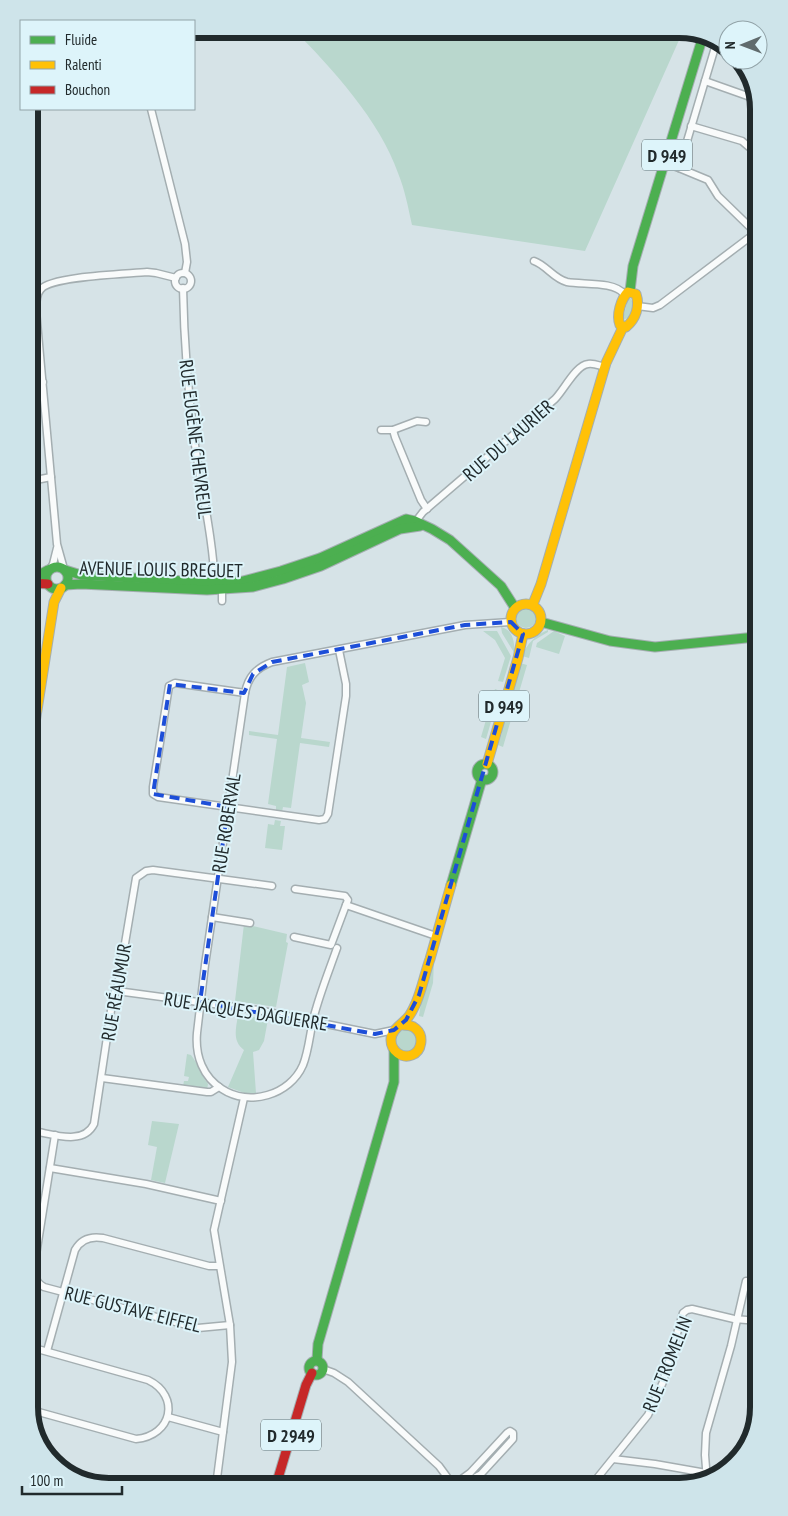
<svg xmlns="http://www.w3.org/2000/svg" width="788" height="1516" font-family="'PT Sans Narrow',sans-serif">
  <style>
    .green { fill: #b9d7cd }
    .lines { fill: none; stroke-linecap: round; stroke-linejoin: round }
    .street-casing { stroke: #a4aeb1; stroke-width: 9 }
    .fast-casing { stroke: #a4aeb1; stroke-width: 11 }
    .slow-casing { stroke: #a4aeb1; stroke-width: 11 }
    .jam-casing { stroke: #a4aeb1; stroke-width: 11 }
    .street { stroke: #f9fbfb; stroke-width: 6 }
    .fast { stroke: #4caf50; stroke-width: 9 }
    .slow { stroke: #ffc107; stroke-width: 9 }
    .jam { stroke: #c62828; stroke-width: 9 }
    .marked { fill: none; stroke: #1d4ed8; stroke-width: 4; stroke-dasharray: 10 6; stroke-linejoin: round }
    .labels { text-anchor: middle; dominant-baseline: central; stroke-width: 4; stroke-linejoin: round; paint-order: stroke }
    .shield { fill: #ddf4fa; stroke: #59676a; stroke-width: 1 }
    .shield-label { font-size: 18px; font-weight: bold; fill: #212a2c }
    .street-label { font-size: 19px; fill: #212a2c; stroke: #ddf4fa }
    .rim { fill: none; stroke: #212a2c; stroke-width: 6 }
  </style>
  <rect width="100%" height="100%" fill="#d6e3e7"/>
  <g class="green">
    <path d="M293 29H684L585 251 412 225C408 207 405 190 398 173 380 121 332 68 293 29Z"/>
    <path d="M628 299H631L633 304 630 317 625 319 623 318Z"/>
    <circle cx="526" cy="618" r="10"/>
    <path d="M501 627C514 630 514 643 515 654L502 633Z"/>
    <path d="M548 630V632L533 641 529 658 522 656C527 644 535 635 548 630Z"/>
    <path d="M483 631H497L511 656 503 682 498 681 505 658 495 640Z"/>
    <path d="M554 631 565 636 559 654 536 647 537 643Z"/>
    <path d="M305 663 309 682 302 685 306 703 301 738 330 742 329 747 300 743 291 808 283 807 282 812 276 811V806L268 804 277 739 249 735V731L278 735 287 667Z"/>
    <path d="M520 663 527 665 503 747 498 745 502 733 499 732Z"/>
    <path d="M495 689 500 691 486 739 481 737Z"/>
    <path d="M275 820 281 821 280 826H285L282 850 265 848 268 824 274 825Z"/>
    <path d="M244 924 287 934 286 942 288 943 276 1007 235 1001Z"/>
    <path d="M434 961 433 983 423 1017 419 1016 421 1002Z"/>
    <path d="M238 1015 268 1019 264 1041 259 1050 253 1052 256 1093 247 1094 228 1087 244 1050C232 1041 236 1029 238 1015Z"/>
    <circle cx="406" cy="1041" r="11"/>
    <path d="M187 1054 191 1055C198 1064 201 1075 208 1084L207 1090 183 1086 184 1081H188L189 1077 184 1076Z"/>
    <path d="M152 1121 179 1124 165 1183 151 1180 157 1147 148 1145Z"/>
  </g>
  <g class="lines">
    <defs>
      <g id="street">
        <path d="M720 42 716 44 679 168 708 180 718 196 754 231"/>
        <path d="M705 81 753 98"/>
        <path d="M151 109 185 244 187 262 185 273"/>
        <path d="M691 126 742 141 749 147"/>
        <path d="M664 163 679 168"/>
        <path d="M748 239 754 245"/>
        <path d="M534 261C546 265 554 279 567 282 583 285 614 281 624 294"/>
        <circle cx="183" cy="281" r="8"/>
        <path d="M183 288C184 341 188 393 195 445 202 492 213 539 215 586"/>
        <path d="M637 306 653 308 660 305 754 234"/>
        <path d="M30 383 43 382"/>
        <path d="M381 430H393L417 421 426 422"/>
        <path d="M393 430 395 437 421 500 427 509"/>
        <path d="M31 481 51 477"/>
        <path d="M413 525 423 512 555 399C564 390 576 365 588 364 594 363 600 366 605 367"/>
        <path d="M50 569 53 564 57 548"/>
        <path d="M64 569 57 544 36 311C36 304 36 294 41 289 52 276 127 274 147 272L156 273 176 278"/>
        <path d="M222 590V601"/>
        <path d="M245 693 175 683 169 686 153 787V794L158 797 319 820 325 819 328 814 346 696V684L339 650"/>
        <path d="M295 889 345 896 348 900 346 905"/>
        <path d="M212 917 250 923"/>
        <path d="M294 937 331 945 346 905 436 936"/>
        <path d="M337 948C330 968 322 988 316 1009 310 1027 310 1047 303 1065 290 1095 249 1107 222 1089 203 1077 195 1056 197 1033L205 965 245 693C248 677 256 668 272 662L465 625 511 622"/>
        <path d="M117 991 258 1010 375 1034 394 1030"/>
        <path d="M102 1078 207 1092H211L219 1087"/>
        <path d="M33 1131C53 1134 83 1146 94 1124L113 997 118 985 136 878 146 871 153 870 272 886"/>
        <path d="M55 1135 35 1261C34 1272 33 1281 44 1287L198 1328 230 1325"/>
        <path d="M50 1168 146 1184 221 1201"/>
        <path d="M757 1269H759"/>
        <path d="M34 1348 148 1380C181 1396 172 1436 136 1439L35 1411"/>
        <path d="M47 1351 75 1250C81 1239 91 1236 103 1238L209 1266H219"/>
        <path d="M323 1369 334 1373 348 1382 439 1466 450 1481"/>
        <path d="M756 1386H759"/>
        <path d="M168 1417 223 1432"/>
        <path d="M744 1446 747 1449"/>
        <path d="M613 1459 655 1464 706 1473"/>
        <path d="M459 1481 470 1473 507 1433 510 1431 513 1433V1439L481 1474 463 1484"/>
        <path d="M707 1481 705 1455 706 1433 731 1346 746 1281"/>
        <path d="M594 1482 648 1415 663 1382 683 1313 687 1310 692 1309 734 1319 759 1321"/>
        <path d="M216 1486 232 1362 230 1325 214 1230 244 1098"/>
      </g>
      <g id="fast">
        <path d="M630 291 633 266 703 36"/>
        <circle cx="57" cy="578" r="11"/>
        <path d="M65 570 81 575 202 582 243 581 281 571 320 558 406 519 415 521 432 529 450 540 501 586 515 608"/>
        <path d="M31 576 39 575 48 570"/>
        <path d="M65 585 81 584 207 590 253 587 283 579 321 566 400 529 420 526"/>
        <path d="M541 622 610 641 655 647 756 637"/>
        <circle cx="485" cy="772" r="8"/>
        <path d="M451 885 482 779"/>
        <path d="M317 1360 318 1344 394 1082V1050"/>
        <circle cx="316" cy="1368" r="7"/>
      </g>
      <g id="slow">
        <path d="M628 292 636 294C640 306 636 319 626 327L620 325C616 315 621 299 628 292Z"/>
        <circle cx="526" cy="619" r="15"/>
        <path d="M533 604 541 584 606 363 623 327"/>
        <path d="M32 742 54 602 61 588"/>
        <path d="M487 764 518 658 523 634"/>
        <path d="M402 1025C407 1025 412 1025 416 1029 424 1036 422 1051 412 1055 402 1059 391 1051 391 1040 391 1029 403 1024 409 1016 412 1012 414 1007 416 1003 422 989 425 973 430 959 437 934 444 910 451 885"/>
      </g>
      <g id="jam">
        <path d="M31 583 48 584"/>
        <path d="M276 1485 306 1385 312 1373"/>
      </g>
    </defs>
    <use href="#street" class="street-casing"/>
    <use href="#fast" class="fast-casing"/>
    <use href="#slow" class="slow-casing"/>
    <use href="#jam" class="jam-casing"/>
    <use href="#street" class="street"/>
    <use href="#fast" class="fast"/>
    <use href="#slow" class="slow"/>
    <use href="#jam" class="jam"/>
  </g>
  <path class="marked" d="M511 622 523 634 419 995 406 1020 394 1030 375 1034 200 1002 228 807 153 794 170 684 244 693 253 674 272 662 465 625Z"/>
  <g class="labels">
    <g class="shield">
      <rect x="642" y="139.5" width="50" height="31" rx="4"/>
      <rect x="479" y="690.5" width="50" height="31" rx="4"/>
      <rect x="261" y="1419.5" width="60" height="31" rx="4"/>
    </g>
    <g class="shield-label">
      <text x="667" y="155">D 949</text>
      <text x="504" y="706">D 949</text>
      <text x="291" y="1435">D 2949</text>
    </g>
    <g class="street-label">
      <text transform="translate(196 439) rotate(83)">RUE EUGÈNE CHEVREUL</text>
      <text transform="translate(508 440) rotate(-41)">RUE DU LAURIER</text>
      <text transform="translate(161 569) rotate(1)">AVENUE LOUIS BREGUET</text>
      <text transform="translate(226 823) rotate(-81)">RUE ROBERVAL</text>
      <text transform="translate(116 992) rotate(-80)">RUE RÉAUMUR</text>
      <text transform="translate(246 1011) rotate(9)">RUE JACQUES DAGUERRE</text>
      <text transform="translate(133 1309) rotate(14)">RUE GUSTAVE EIFFEL</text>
      <text transform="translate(667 1364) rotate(-68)">RUE TROMELIN</text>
    </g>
  </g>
  <path d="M0 0H788V1516H0ZM109 38H679A71 71 0 0 1 750 109V1407A71 71 0 0 1 679 1478H109A71 71 0 0 1 38 1407V109A71 71 0 0 1 109 38Z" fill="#cee4ea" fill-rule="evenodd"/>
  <path class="rim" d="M109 38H679A71 71 0 0 1 750 109V1407A71 71 0 0 1 679 1478H109A71 71 0 0 1 38 1407V109A71 71 0 0 1 109 38Z"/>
  <rect x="20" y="20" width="175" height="90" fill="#ddf4fa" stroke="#92a3a8"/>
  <rect x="30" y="36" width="25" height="8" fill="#4caf50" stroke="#92a3a8"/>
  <text x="65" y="45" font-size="15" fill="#212a2c">Fluide</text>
  <rect x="30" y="61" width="25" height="8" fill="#ffc107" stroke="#92a3a8"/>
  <text x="65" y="70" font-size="15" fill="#212a2c">Ralenti</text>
  <rect x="30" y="86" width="25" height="8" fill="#c62828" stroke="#92a3a8"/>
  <text x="65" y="95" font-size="15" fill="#212a2c">Bouchon</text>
  <g transform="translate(743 45) rotate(269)"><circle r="24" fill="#ddf4fa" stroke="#92a3a8"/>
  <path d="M0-4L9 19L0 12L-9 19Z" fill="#606b6d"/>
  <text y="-8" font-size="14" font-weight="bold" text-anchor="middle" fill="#212a2c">N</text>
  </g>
  <path d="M22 1486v8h100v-8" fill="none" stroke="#212a2c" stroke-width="2.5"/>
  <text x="30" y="1486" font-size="15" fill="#212a2c" stroke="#ddf4fa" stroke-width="4" paint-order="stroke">100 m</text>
</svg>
